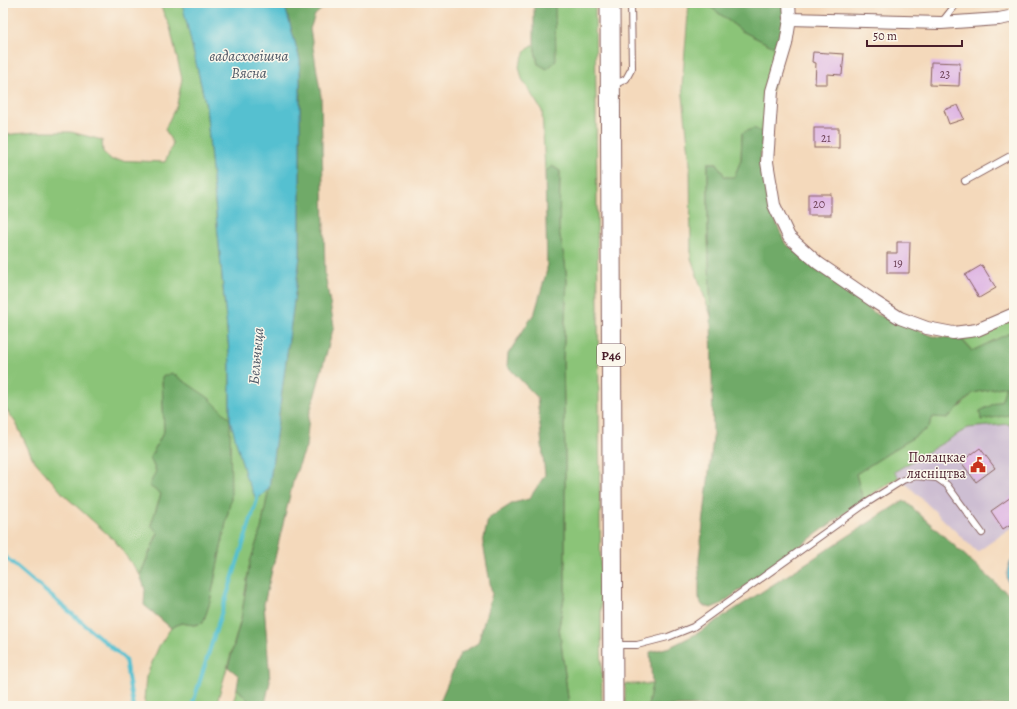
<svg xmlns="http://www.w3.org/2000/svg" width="1017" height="709" font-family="Alegreya,serif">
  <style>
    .industrial { fill: #cdbed2 }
    .green { fill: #8bc478; stroke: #6a7252 }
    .forest { fill: #70aa68; stroke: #5d644a }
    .water { fill: #55c0d0; stroke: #50707e }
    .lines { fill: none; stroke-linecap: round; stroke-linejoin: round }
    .stream { stroke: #55c0d0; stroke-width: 4 }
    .building { fill: #ddb2e3 }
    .lane-casing { stroke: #86605d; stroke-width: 8 }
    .street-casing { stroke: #86605d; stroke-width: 14 }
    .primary-casing { stroke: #86605d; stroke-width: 21 }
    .lane { stroke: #fff; stroke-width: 6 }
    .street { stroke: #fff; stroke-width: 12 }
    .primary { stroke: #fff; stroke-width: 19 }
    .labels { text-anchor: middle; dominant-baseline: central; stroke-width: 3; stroke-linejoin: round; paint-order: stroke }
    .number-label { font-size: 12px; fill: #6f4459 }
    .shield { fill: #fbf7ec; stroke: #7f6065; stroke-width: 1 }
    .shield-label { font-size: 13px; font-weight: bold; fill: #4a1f2b }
    .poi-label { font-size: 14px; fill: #4a1f2b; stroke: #fbf7ec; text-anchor: end }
    .water-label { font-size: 15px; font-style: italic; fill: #4e5765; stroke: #fbf7ec }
  </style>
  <rect width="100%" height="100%" fill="#fbf7ec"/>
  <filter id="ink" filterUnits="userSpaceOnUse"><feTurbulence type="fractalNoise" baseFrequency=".025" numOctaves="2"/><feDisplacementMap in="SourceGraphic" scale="8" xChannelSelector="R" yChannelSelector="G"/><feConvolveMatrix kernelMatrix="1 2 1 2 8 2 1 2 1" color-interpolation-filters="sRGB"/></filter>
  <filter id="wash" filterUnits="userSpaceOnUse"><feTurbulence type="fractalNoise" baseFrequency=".012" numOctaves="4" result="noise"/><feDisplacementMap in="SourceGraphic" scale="16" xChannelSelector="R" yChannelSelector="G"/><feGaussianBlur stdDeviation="0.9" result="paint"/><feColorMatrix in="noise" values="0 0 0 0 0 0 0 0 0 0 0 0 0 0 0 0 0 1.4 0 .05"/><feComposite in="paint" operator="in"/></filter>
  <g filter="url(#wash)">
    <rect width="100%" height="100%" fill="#f4d9bb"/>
    <path class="industrial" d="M1009 424 1014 431V526L977 552 894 472 968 428Z"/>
    <g class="green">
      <path d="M159 3H182L184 10 206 106 230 362V419L256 500 269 488 261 529 250 562 241 619 216 706H146L144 700 146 677 159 646 171 628 181 623 194 625 203 623 210 602 231 498 162 377 164 431 150 458 156 471 161 494 151 525 158 532 140 575 115 541 64 495 33 459 16 423 3 405V135L36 132H71L102 140 103 152 112 160 165 162 173 144 165 129 177 104 182 79 170 27Z"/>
      <path d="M556 3H595L602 706H569L559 627 565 592V458L563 359 567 281 565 262 559 231 560 171 552 166 545 172 542 111 522 79 519 66 525 51 534 45 538 64Z"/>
      <path d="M689 3H708V5L742 31 780 50 763 133H742L741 160 734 178 725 177 717 163H708V235L711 316 691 258 690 163 682 86Z"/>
      <path d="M1014 318V331L972 351 962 339 978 334Z"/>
      <path d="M1006 386 1002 400 980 411 981 419 1014 414V431L1009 424 968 428 894 472 899 477 863 500 856 474 928 428 933 417 960 407 973 393Z"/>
      <path d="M625 684H652L648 706H625Z"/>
      <path d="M237 688 253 706 265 704 266 706H232Z"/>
    </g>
    <g class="forest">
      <path d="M284 3H337L325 6 315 15 310 29 321 96 325 274 334 326 309 416 306 447 294 478 264 604 270 681 265 704 253 706 237 688 239 676 228 667 241 619 250 562 261 529 269 488 300 256V60Z"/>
      <path d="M534 3H556L555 8 556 61 547 69 538 64 534 45Z"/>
      <path d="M708 3H785L786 19 780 50 742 31 708 5Z"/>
      <path d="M754 128 763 133 760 163 769 205 785 243 876 314 933 336 961 339 972 351 1014 331V414L981 420 980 411 1002 400 1006 386 973 393 948 418 933 417 928 428 856 474 863 500 721 604 711 608 702 605 699 598V559L713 438 711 316 708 235V163H717L725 177H734L741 160 742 133Z"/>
      <path d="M552 166 560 171 559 231 565 262 567 281 563 359 565 458V592L559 627 569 706H438L460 654 478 643 492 594 483 543 488 519 513 503 529 499 545 475 537 397 507 366 508 354 535 312 547 270 545 172Z"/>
      <path d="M172 373 209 398 230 419 231 498 210 602 203 623 194 625 181 623 171 628 144 605 145 589 140 575 158 533 151 525 161 494 149 486 156 471 150 458 164 431 162 377Z"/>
      <path d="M904 500 1002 589 1014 597V706H648L652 684 650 652 670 647 698 633Z"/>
    </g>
    <g class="water">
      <path d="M182 3H284L300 60V256L269 488 257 500 246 478 230 419V362L206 106Z"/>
      <path d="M1014 558V591C1005 583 1005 566 1014 558Z"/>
    </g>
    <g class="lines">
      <g class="stream">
        <path d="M3 555 125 659 133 706"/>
        <path d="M192 706 257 500V494"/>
      </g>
    </g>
    <g id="blocks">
      <g class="building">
        <path d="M813 52 844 54 842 75 827 74V84H815L816 63 812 62Z"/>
        <path d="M931 62 960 63 959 86 930 85Z"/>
        <path d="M958 105 964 119 949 124 944 110Z"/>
        <rect x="814" y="128" width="25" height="20"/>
        <rect x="808" y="194" width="23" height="21"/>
        <path d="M897 242H910L909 273H887V253H897Z"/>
        <path d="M982 265 996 288 979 298 965 275Z"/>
        <path d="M980 448 995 468 976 482 961 462Z"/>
        <path d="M1014 495V522L1003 529 991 511Z"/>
      </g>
    </g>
  </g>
  <g filter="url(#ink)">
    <use href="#blocks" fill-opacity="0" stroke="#86605d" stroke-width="1"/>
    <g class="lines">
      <defs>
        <g id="lane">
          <path d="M942 22 957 3"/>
          <path d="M614 85 626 79 632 68 631 3"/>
          <path d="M965 181 1014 154"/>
          <path d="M616 645H637L668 637 693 627 865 504 903 480 916 476 937 478 947 485 982 533"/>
        </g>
        <g id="street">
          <path d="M789 3 790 19 786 44 772 91 767 162 774 205 789 237 818 263 875 302 900 318 927 328 953 333 977 330 1014 314"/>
          <path d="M790 19 941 23 999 19 1014 16"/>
        </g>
        <path id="primary" d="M610 3 613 706"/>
      </defs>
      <use href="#lane" class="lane-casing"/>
      <use href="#street" class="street-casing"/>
      <use href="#primary" class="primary-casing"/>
      <use href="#lane" class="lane"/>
      <use href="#street" class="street"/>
      <use href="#primary" class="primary"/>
    </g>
  </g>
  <defs>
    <symbol id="civic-bare" viewBox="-9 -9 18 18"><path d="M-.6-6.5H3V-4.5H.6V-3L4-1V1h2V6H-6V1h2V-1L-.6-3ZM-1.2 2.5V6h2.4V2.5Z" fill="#c8321e" stroke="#fbf7ec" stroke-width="2.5" paint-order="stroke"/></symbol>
  </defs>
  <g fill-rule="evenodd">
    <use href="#civic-bare" x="967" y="454" width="22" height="22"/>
  </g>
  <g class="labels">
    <g class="number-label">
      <text x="945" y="74">23</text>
      <text x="826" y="138">21</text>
      <text x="819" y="204">20</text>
      <text x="898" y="263">19</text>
    </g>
    <rect class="shield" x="597" y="344" width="28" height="22" rx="3"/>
    <g class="shield-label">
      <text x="611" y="355">Р46</text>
    </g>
    <g class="poi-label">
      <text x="966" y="457">Полацкае<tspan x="966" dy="16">лясніцтва</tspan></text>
    </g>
    <g class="water-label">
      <text x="249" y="56">вадасховішча<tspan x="249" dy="17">Вясна</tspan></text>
      <text transform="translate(256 356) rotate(-85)">Бельчыца</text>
    </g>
  </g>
  <rect width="1017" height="709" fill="none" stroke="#fbf7ec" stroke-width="16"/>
  <path d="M867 40v6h95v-6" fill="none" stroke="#4a1f2b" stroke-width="2"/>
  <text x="873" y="40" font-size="12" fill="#4a1f2b" stroke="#fbf7ec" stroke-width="3" paint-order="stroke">50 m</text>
</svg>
